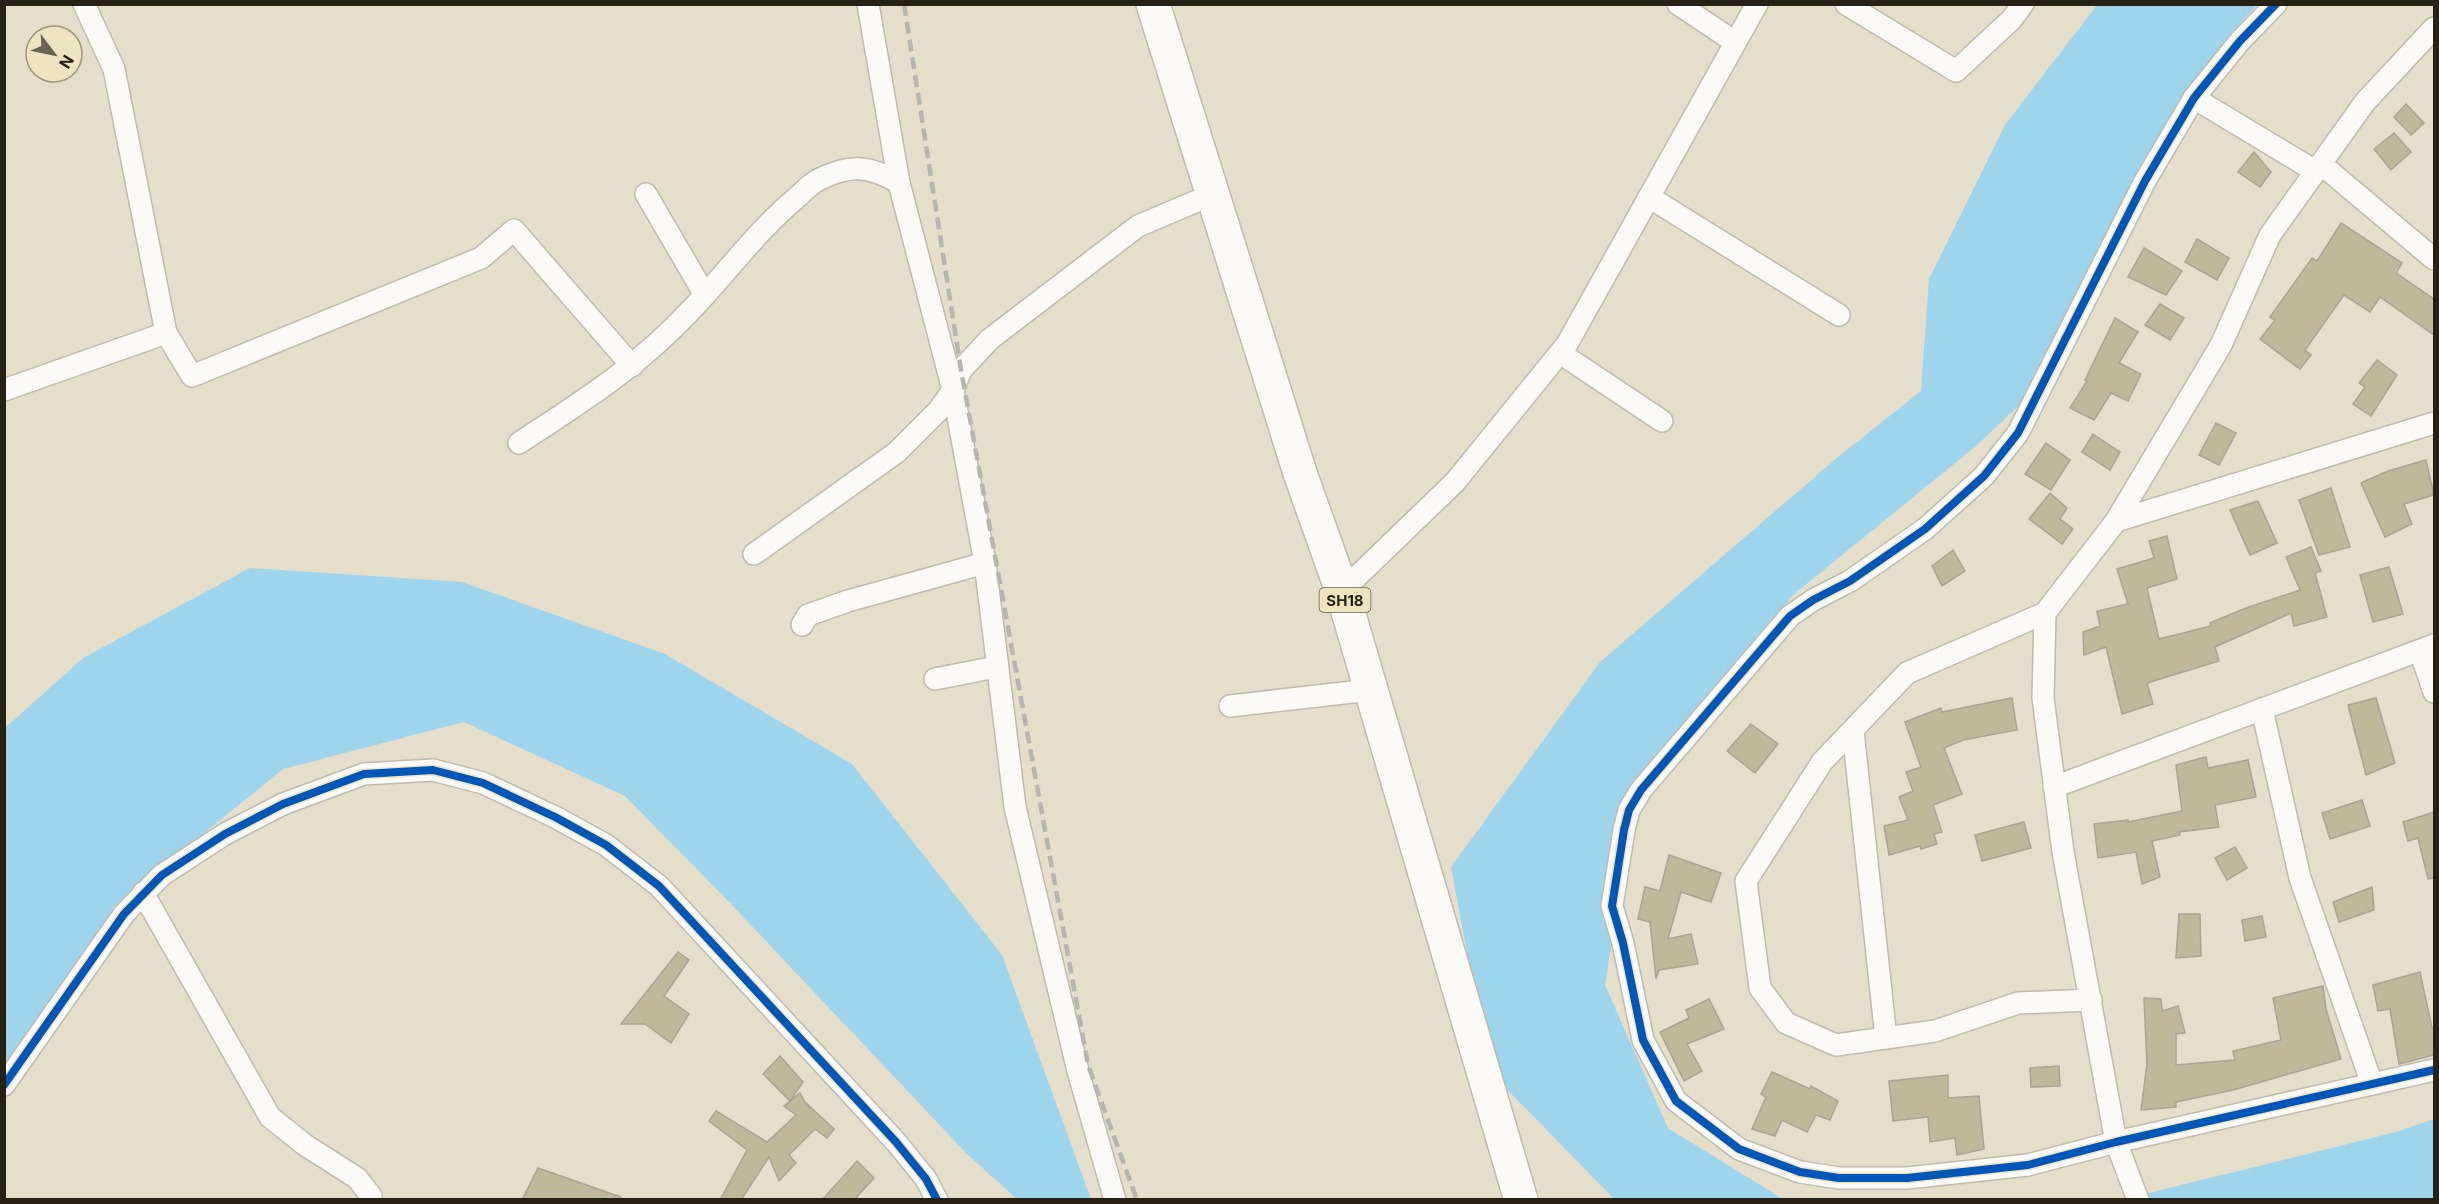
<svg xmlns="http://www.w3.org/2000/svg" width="2439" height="1204" font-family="Inter,sans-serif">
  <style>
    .water { fill: #9fd5ec }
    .building { fill: #c0b89b; stroke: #a9a495; stroke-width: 1.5 }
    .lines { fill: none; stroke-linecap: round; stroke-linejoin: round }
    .minor-casing { stroke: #c0bbac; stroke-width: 24 }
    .primary-casing { stroke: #c0bbac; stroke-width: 36 }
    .minor { stroke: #fbfaf7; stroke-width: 21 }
    .primary { stroke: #fbfaf7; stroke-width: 33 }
    .rail { stroke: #b6b5b0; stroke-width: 4.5; stroke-dasharray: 12 6; stroke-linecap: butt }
    .cycleway-casing { stroke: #efe4c0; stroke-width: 11 }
    .cycleway { stroke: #0057b8; stroke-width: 8 }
    .labels { text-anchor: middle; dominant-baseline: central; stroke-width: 4.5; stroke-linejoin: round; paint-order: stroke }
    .shield { fill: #efe4c0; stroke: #625c48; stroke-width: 1.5 }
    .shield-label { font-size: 15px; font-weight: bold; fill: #252114 }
  </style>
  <rect width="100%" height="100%" fill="#e4deca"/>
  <g class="water">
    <path d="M2097 5H2257L2241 22 2060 367 1976 446 1793 595 1633 808 1605 985 1668 1128 1783 1199H1614L1489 1071 1451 867 1600 662 1838 457 1921 391 1929 279 2005 125Z"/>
    <path d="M250 568 462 582 665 654 852 764 1002 955 1091 1199H1017L967 1154 730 903 625 796 464 722 283 769 114 906 5 1096V728L83 658Z"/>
    <path d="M2434 1119V1199L2121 1200 2396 1132Z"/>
  </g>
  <g class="building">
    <path d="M2406 104 2424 123 2411 135 2394 117Z"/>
    <path d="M2394 133 2411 152 2391 170 2374 149Z"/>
    <path d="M2254 152 2271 172 2260 187 2238 172Z"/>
    <path d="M2341 223 2402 263 2396 273 2434 299V335L2380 297 2370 312 2344 295 2305 350 2311 355 2300 369 2260 339 2275 320 2270 317 2312 258 2317 261Z"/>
    <path d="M2197 239 2229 258 2217 280 2185 262Z"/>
    <path d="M2144 248 2182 271 2166 295 2128 277Z"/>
    <path d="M2160 304 2184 318 2170 340 2145 325Z"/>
    <path d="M2115 318 2138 332 2119 363 2141 374 2128 401 2111 393 2094 420 2070 408 2087 381 2085 380Z"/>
    <path d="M2377 360 2397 375 2371 416 2353 404 2365 387 2359 383Z"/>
    <path d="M2216 423 2236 433 2219 465 2199 455Z"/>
    <path d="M2093 434 2120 452 2110 470 2082 452Z"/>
    <path d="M2046 443 2070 460 2051 490 2025 474Z"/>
    <path d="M2426 460 2434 495 2404 504 2412 524 2385 537 2361 483 2388 471Z"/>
    <path d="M2331 488 2350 547 2319 555 2299 500Z"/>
    <path d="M2050 493 2067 508 2060 519 2073 529 2062 544 2029 519Z"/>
    <path d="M2258 501 2277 543 2250 555 2230 510Z"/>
    <path d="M2167 536 2177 579 2147 588 2159 639 2211 626 2210 623 2246 608 2300 590 2286 557 2311 547 2321 571 2315 573 2327 617 2294 626 2291 613 2215 647 2219 661 2147 683 2153 704 2122 714 2106 647 2084 655 2083 632 2100 626 2097 611 2128 604 2117 569 2154 558 2149 541Z"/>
    <path d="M1953 550 1965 571 1942 586 1932 566Z"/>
    <path d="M2389 567 2403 614 2373 622 2360 575Z"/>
    <path d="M2012 698 2017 730 1963 740 1944 748 1962 794 1933 805 1942 832 1934 834 1937 844 1921 849 1920 846 1889 855 1884 826 1908 820 1899 797 1913 791 1906 772 1921 767 1905 722 1941 708 1942 712Z"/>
    <path d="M2376 698 2395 763 2366 775 2348 705Z"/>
    <path d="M1751 724 1778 744 1755 773 1727 751Z"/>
    <path d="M2206 757 2208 768 2248 760 2256 797 2215 805 2219 827 2179 832 2180 835 2152 841 2160 877 2142 884 2136 852 2098 858 2094 824 2128 820V822L2182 811 2176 765Z"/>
    <path d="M2362 800 2370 826 2330 839 2322 813Z"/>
    <path d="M2434 812V878L2428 879 2418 838 2408 841 2403 822Z"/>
    <path d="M2024 822 2031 848 1982 861 1975 835Z"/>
    <path d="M2235 847 2247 868 2227 880 2215 858Z"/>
    <path d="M1669 855 1721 873 1711 902 1681 892 1668 939 1691 934 1698 964 1659 970 1656 979 1650 922 1638 919 1645 887 1660 891Z"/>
    <path d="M2372 887 2374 910 2339 922 2333 902Z"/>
    <path d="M2179 914H2200L2201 956 2176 958Z"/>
    <path d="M2262 916 2266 937 2245 941 2242 920Z"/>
    <path d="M678 952 689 960 664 996 689 1014 671 1043 645 1024H621Z"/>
    <path d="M2420 972 2432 1028 2434 1027V1055L2399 1064 2390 1009 2378 1011 2373 985Z"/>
    <path d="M2323 986 2326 1009 2341 1059 2233 1090 2176 1102V1107L2141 1110 2147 1064 2144 998 2161 999 2162 1011 2178 1006 2185 1033 2176 1034V1065L2235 1060 2233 1051 2281 1040 2273 998Z"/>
    <path d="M1709 999 1724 1029 1687 1044 1702 1071 1684 1081 1660 1032 1689 1018 1686 1010Z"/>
    <path d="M780 1056 803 1082 790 1101 763 1074Z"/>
    <path d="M2059 1066 2060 1086 2031 1087 2030 1068Z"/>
    <path d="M1772 1072 1810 1089 1811 1086 1838 1101 1830 1120 1816 1115 1807 1132 1782 1120 1775 1136 1752 1129 1766 1097 1761 1094Z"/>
    <path d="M1948 1075V1098L1979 1096 1984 1149 1957 1155 1955 1138 1930 1142 1928 1117 1893 1121 1889 1081Z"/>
    <path d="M800 1093 805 1102 834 1129 827 1138 815 1129 789 1155 796 1163 779 1181 769 1157 741 1200H720L747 1150 709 1121 716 1111 767 1142 796 1115 784 1106Z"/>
    <path d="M857 1161 874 1178 854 1200H822Z"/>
    <path d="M538 1168 621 1197 620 1200H522Z"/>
  </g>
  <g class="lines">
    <defs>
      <g id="minor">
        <path d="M84 4 114 69 166 333 192 376 481 258 514 230 632 366"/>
        <path d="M868 4 899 183 953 390 985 563 1015 807 1078 1071 1115 1200"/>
        <path d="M1678 4 1735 42"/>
        <path d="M1846 4 1956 71 2011 20 2023 4"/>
        <path d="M2276 4 2240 41 2194 98 2145 181 2018 433 1984 476 1925 529 1850 581 1813 600 1790 616 1641 790 1629 810 1624 830 1612 906 1623 943 1643 1040 1676 1101 1739 1149 1800 1172 1839 1178H1907L2028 1165 2116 1142 2434 1070"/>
        <path d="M2194 98 2315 171"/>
        <path d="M2321 164 2434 259"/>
        <path d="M646 194 705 295"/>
        <path d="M1649 197 1839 315"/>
        <path d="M1560 353 1662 421"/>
        <path d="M4 390 166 333"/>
        <path d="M519 443C583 401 639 366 691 310 726 274 755 233 794 200 801 194 809 185 818 180 849 164 869 165 899 183"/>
        <path d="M2116 521 2434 423"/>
        <path d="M754 554 897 452 938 411 953 390 961 370 990 339 1138 226 1211 195"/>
        <path d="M1342 591 1455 482 1567 344 1757 4"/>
        <path d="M2045 613 1907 673 1822 762 1746 881 1760 988 1786 1023 1836 1045 1935 1031 2018 1003 2091 1000"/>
        <path d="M802 625 808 615 848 601 985 563"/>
        <path d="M2420 651 2434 692"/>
        <path d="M935 679 996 667"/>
        <path d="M1230 706 1370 690"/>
        <path d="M2262 709 2300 878 2372 1084"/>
        <path d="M1853 731 1886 1038"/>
        <path d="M2054 787 2434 645"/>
        <path d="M143 893 270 1117 305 1145 357 1178 371 1196 370 1200"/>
        <path d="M4 1085 124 914 162 875 225 834 283 804 364 774 433 770 483 783 555 817 606 845 659 886 896 1142 926 1179 937 1200"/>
        <path d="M2138 1200 2116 1142 2063 852 2043 698 2045 613 2116 521 2221 345 2270 235 2365 102 2434 28"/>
      </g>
      <path id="primary" d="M1153 4 1300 473 1342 591 1521 1200"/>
    </defs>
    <use href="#minor" class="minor-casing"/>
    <use href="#primary" class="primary-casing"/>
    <use href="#minor" class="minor"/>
    <use href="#primary" class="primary"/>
    <path class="rail" d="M904 4 961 370 1088 1065 1137 1200"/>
    <defs>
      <g id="cycleway">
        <path d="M2276 4 2240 41 2194 98 2145 181 2018 433 1984 476 1925 529 1850 581 1813 600 1790 616 1641 790 1629 810 1624 830 1612 906 1623 943 1643 1040 1676 1101 1739 1149 1800 1172 1839 1178H1907L2028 1165 2116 1142 2434 1070"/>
        <path d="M4 1085 124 914 162 875 225 834 283 804 364 774 433 770 483 783 555 817 606 845 659 886 896 1142 926 1179 937 1200"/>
      </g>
    </defs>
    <use href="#cycleway" class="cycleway-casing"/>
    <use href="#cycleway" class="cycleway"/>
  </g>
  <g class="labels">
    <rect class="shield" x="1319.5" y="588" width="51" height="24" rx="4.5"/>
    <g class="shield-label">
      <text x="1345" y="600">SH18</text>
    </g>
  </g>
  <rect width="2439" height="1204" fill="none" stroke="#252114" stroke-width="12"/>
  <g transform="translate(54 54) rotate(122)"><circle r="28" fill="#efe4c0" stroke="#9e967b" stroke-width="1.5"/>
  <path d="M0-4.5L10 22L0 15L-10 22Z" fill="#686354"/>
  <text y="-9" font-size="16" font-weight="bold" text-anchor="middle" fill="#252114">N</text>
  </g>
</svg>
